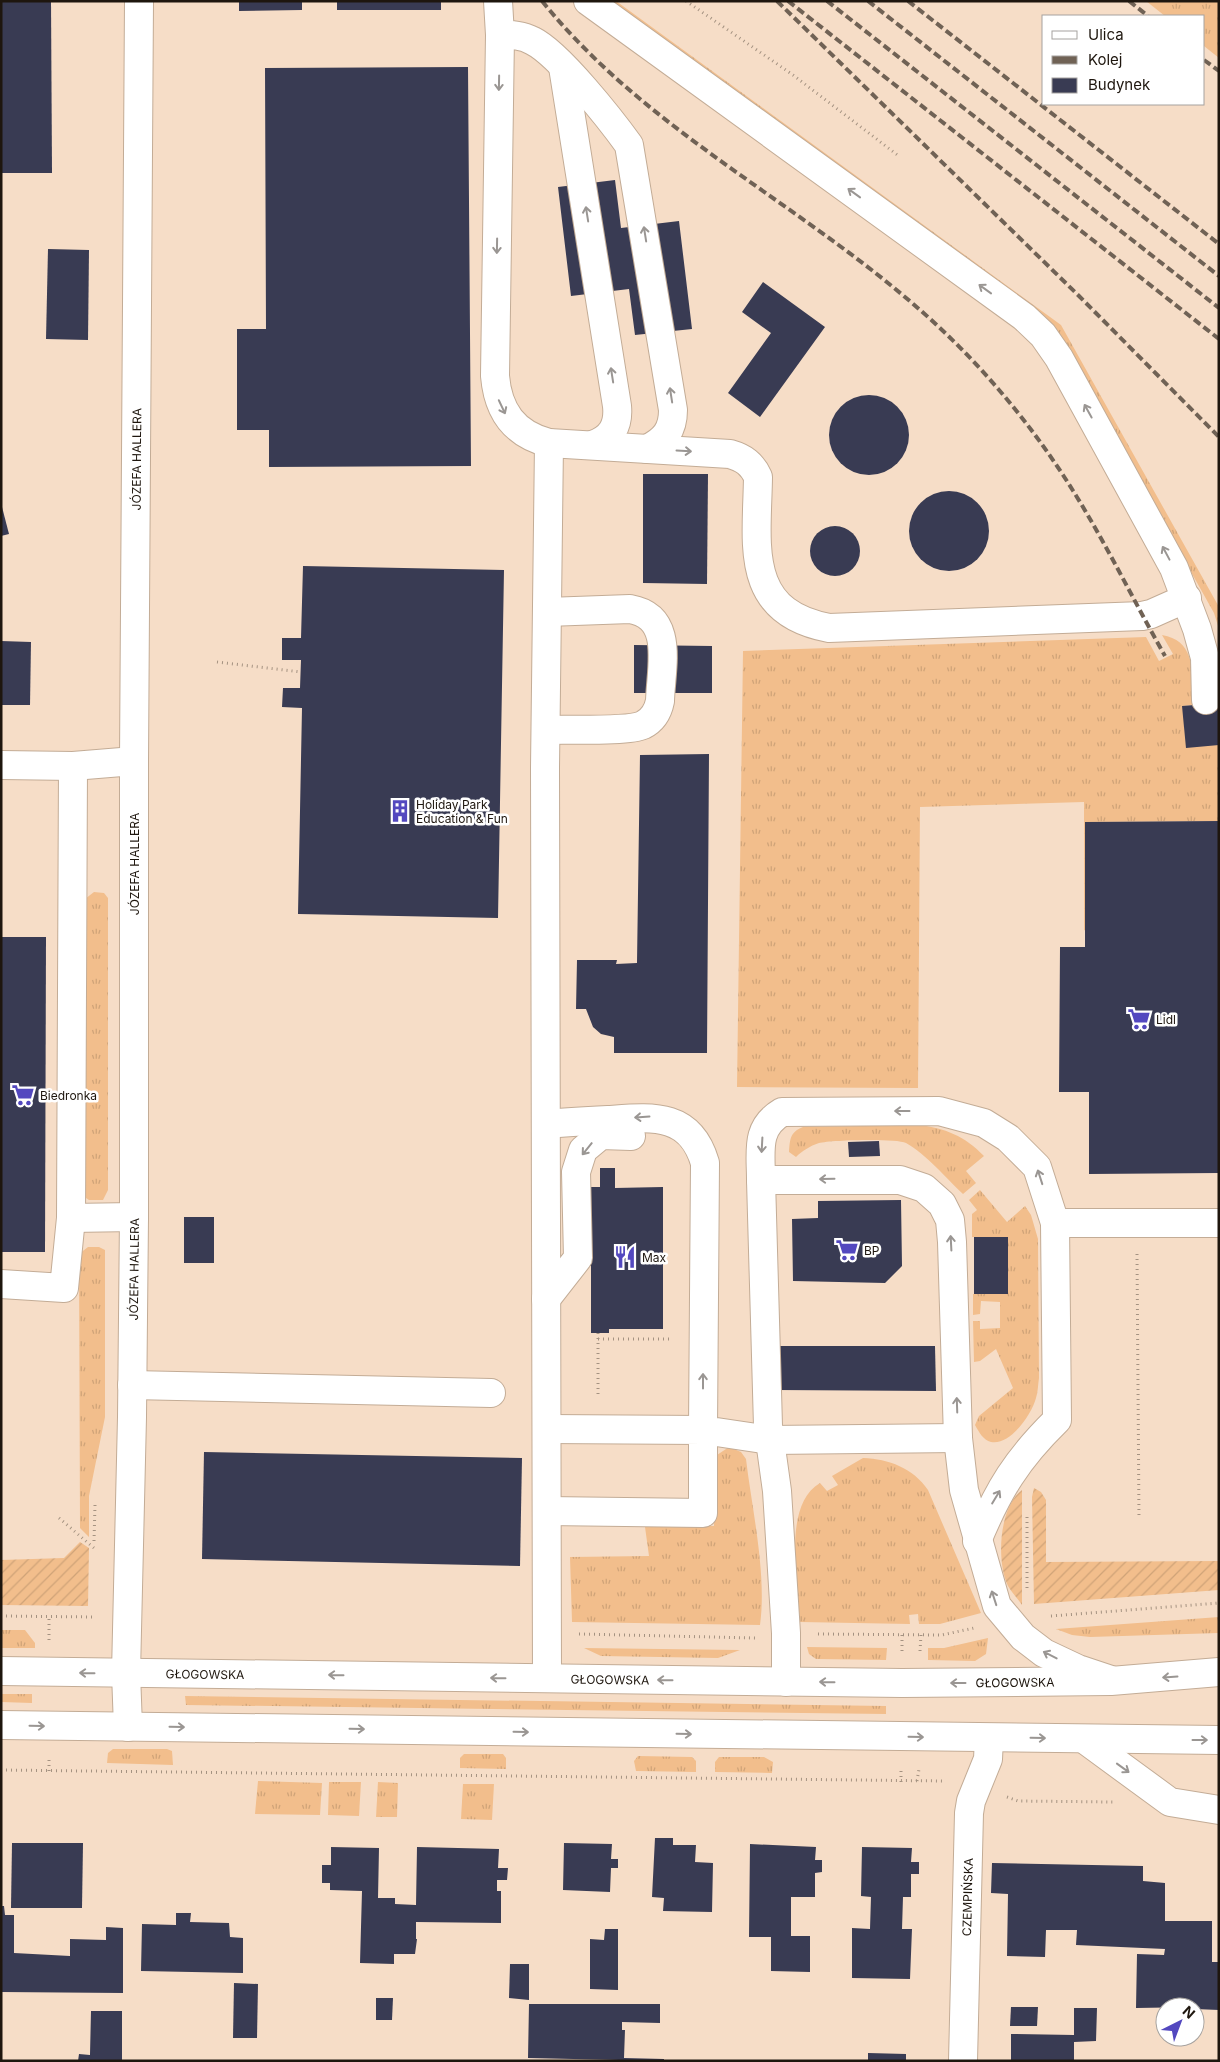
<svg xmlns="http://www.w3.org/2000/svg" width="1220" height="2062" font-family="Inter,sans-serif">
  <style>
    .grass { fill: url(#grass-tufts) }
    .garden { fill: url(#garden-furrows) }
    .building { fill: #393b53 }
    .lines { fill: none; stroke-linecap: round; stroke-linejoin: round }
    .minor-casing { stroke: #c3ac96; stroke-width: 30 }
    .major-casing { stroke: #c3ac96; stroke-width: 30 }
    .path { stroke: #a49281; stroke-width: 3; stroke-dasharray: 1 4; stroke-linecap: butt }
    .minor { stroke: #fff; stroke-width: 28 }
    .major { stroke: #fff; stroke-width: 28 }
    .rail { stroke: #706255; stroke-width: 4; stroke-dasharray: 8 4; stroke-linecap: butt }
    .oneway { stroke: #9a9693 }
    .labels { text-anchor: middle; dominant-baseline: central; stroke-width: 5; stroke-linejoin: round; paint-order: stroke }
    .street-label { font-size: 12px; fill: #1e160e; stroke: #fff }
    .poi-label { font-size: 12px; fill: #1e160e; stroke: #fff; text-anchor: start }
  </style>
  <defs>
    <pattern id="grass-tufts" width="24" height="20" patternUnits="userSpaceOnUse" patternTransform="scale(1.25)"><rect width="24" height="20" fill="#f2be8c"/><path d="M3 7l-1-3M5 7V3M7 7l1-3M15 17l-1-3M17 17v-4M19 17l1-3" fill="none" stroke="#cfa378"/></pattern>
    <pattern id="garden-furrows" width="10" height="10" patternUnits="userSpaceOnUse" patternTransform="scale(1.25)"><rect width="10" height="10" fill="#f2be8c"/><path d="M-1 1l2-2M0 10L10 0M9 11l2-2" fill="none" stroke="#cfa378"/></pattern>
  </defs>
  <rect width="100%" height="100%" fill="#f6ddc7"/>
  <g class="grass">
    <path d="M608 1H616L1061 325 1219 607V629L1214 613 1064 345Z"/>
    <path d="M1146 1H1219V58L1204 46V16H1165Z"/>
    <path d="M1162 635C1198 641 1192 677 1193 705L1183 706 1219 745V821L1085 822 1086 931 1084 930V802L920 807 918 1088 737 1087 743 651 1146 637 1159 661 1173 654Z"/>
    <path d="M94 892 104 893 108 898V1190L103 1200H89L83 1196 85 899Z"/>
    <path d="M918 1125C945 1128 965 1136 984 1156L966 1171 976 1183 963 1194C947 1179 926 1154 906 1143 896 1138 831 1140 819 1143 810 1146 802 1151 796 1157L789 1152C790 1139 790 1132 803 1127Z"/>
    <path d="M980 1190 1007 1222 1025 1206 1031 1215 1038 1239 1039 1378C1038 1384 1038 1392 1036 1398 1032 1414 1010 1446 991 1442 983 1440 979 1432 975 1425L979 1416 1013 1388 996 1349 980 1361 974 1362 973 1321H980V1329L1000 1328V1302L981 1301 980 1314 973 1315V1294H1008V1237H972V1214L977 1210 969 1200Z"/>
    <path d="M88 1247H99L105 1250V1417L89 1496V1537L80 1528 79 1254Z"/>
    <path d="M729 1447 741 1452 746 1459C752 1510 767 1574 760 1625L572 1622 570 1557 649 1556 645 1527 714 1526 715 1461 717 1455Z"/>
    <path d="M863 1458C889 1459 913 1468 928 1490L981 1613 940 1624H919L918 1614 909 1615 910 1624 800 1622C798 1583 782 1505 820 1483L827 1491 838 1485 832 1476Z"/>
    <path d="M1219 1617V1633L1090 1637 1072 1635 1056 1629Z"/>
    <path d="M1 1630H25L35 1643V1648H1Z"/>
    <path d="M988 1638 986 1654 975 1661 928 1660V1648H944Z"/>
    <path d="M807 1647 887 1648 886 1660 816 1659 809 1654Z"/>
    <path d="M584 1648 740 1650 718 1658 601 1656Z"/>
    <path d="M1 1694H32V1703L1 1702Z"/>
    <path d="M185 1696 886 1706V1714L186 1705Z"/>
    <path d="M113 1749H167L172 1751 173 1765 107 1763 108 1753Z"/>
    <path d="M464 1754H503L506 1758V1769L460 1768V1758Z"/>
    <path d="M638 1756 692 1757 696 1761V1772L636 1771 634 1761Z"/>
    <path d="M719 1757H764L773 1762 772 1773 715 1772V1762Z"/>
    <path d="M258 1781 322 1783 320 1815 255 1814Z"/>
    <path d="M329 1782H361L359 1816 328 1815Z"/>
    <path d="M378 1782 398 1783 397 1817H376Z"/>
    <path d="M463 1784H494L492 1820 461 1819Z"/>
  </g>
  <g class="garden">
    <path d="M1034 1488 1041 1492 1046 1500V1562L1219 1561V1590L1034 1604 1032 1497Z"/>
    <path d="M1022 1490V1605C1018 1599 1012 1593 1008 1586 996 1561 999 1507 1022 1490Z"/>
    <path d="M80 1542 89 1548 88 1606 1 1605V1560L64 1558Z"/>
  </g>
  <g class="building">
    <path d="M1 1H51L52 173H1Z"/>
    <path d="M239 1H302V10L239 11Z"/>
    <rect x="337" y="1" width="104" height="9"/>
    <path d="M468 67 471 466 269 467V430H237V329H266L265 68Z"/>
    <path d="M615 180 621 228 679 221 692 329 635 335 629 289 571 296 558 187Z"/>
    <path d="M48 249 89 250 88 340 46 339Z"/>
    <path d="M763 282 825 327 760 417 728 393 771 333 742 312Z"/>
    <circle cx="869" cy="435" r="40"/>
    <path d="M643 474H708L707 584 643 583Z"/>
    <circle cx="949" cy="531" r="40"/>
    <path d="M2 507 9 534 1 536V508Z"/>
    <circle cx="835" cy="551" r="25"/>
    <path d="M303 566 504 570 498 918 298 914 302 708 282 707 283 688H300L301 660H282V638H301Z"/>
    <path d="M1 641 31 642 30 705H1Z"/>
    <path d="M634 645 712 646V693H634Z"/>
    <path d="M1219 703V745L1186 748 1182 706Z"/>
    <path d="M709 754 707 1053H614V1037L601 1034 593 1027 586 1009H576L577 960H617L616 964 637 963 640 755Z"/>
    <path d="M1219 821V1173L1089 1174V1092H1059L1060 947H1085V822Z"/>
    <path d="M1 937H46L45 1252H1Z"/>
    <path d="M879 1141 880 1156 849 1157 848 1142Z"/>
    <path d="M600 1168H615V1188L663 1187V1329H609V1333H591V1266L587 1265 591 1249V1200L587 1199V1187H600Z"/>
    <path d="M901 1200 902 1266 885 1283 793 1281 792 1219 818 1218V1201Z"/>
    <rect x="184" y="1217" width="30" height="46"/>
    <rect x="974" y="1237" width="34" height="57"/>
    <path d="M776 1346H935L936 1391 776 1390Z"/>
    <path d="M204 1452 522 1458 520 1566 202 1559Z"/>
    <path d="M655 1838H673V1845H696L695 1862 713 1863 712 1912 663 1911 664 1898 652 1897Z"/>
    <path d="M12 1843H83L82 1908H11Z"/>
    <path d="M564 1843 612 1844 611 1859H618V1868H611L610 1892 563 1890Z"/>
    <path d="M750 1844 816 1847 815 1860H822V1872L815 1873V1897H791V1936H810V1972L771 1971V1937H749Z"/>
    <path d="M331 1847 379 1848 378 1898H395V1904L416 1905 417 1847 499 1849 498 1868H508L507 1880H497V1891H501V1923L416 1922V1939H417L415 1954H394V1964L360 1963 362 1891 330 1890V1883H322V1865H331Z"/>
    <path d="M862 1847 912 1848 911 1862H919V1874H911V1897H903L902 1929H912L910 1979 852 1978V1928L870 1929 871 1897 861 1896Z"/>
    <path d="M992 1863 1143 1866V1881L1165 1883V1921H1212V1962H1219V2010L1195 2009V2007L1136 2008 1137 1954 1164 1955 1165 1949 1076 1945 1077 1930H1046L1045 1957 1007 1956 1008 1894 991 1893Z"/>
    <path d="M1 1906H4L5 1915H14V1953L70 1956V1939L106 1940V1927L123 1928V1993L1 1992Z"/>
    <path d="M176 1913H191L190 1922 229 1923 230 1937 243 1938V1973L141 1971 142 1924 176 1925Z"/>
    <path d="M605 1929H618V1990L590 1989V1939L604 1940Z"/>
    <path d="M510 1964H529V2000L509 1998Z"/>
    <path d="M234 1983 258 1984 257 2038H233Z"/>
    <path d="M376 1998H393L392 2020H376Z"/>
    <path d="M529 2004H660V2023L622 2022V2030H625L624 2058 664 2059V2061L528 2058Z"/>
    <path d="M1011 2007H1038L1037 2026H1010Z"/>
    <path d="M1074 2008H1097L1096 2041 1074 2042V2061H1011V2034L1074 2035Z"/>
    <path d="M91 2011H122V2061H78L79 2054 90 2055Z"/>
    <path d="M868 2053 906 2054V2061H868Z"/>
  </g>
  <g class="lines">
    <defs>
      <g id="minor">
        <path d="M498 1 500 35 495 376C498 411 514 434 549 443L730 454C744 458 752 464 758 477 757 545 743 612 829 628L1142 616 1151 614 1187 598"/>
        <path d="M588 1 1024 317 1043 335 1059 358 1174 568 1197 629 1205 658 1206 700"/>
        <path d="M500 35C513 35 522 35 533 41 559 54 611 120 629 145L673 410C673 430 665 440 647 449"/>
        <path d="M563 67 617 406C619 426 611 439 592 445"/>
        <path d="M546 730C566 729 628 732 643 725 653 720 658 711 660 701 661 666 675 617 630 609L547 612"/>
        <path d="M1 765 73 766 134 761"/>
        <path d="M73 766 71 1218 134 1217"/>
        <path d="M546 1124C567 1122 587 1121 608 1120 652 1117 690 1112 705 1163L703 1430 770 1440 958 1438"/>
        <path d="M761 1180C761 1151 755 1128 782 1112L939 1111 984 1123 1008 1138 1037 1167 1055 1223 1057 1420C1017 1459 998 1490 977 1541"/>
        <path d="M1055 1223H1219"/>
        <path d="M1 1284 64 1288 71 1218"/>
        <path d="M546 1299 578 1258 576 1172 583 1150 601 1135 631 1136"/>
        <path d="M132 1385 491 1393"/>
        <path d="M547 1511 703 1513V1430L547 1429"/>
        <path d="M547 1678 545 768 549 443"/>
        <path d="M786 1682V1633L777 1491 768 1426 761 1180H900L924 1188 942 1204 950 1220 952 1242 958 1438 964 1490 997 1606 1023 1637 1044 1653 1078 1669 1111 1680"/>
        <path id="s1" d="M128 1727 126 1673 132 1417 134 1217V761L139 1"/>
        <path d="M1084 1739 1170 1802 1219 1810"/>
        <path id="s2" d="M963 2061 969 1813 971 1801 988 1759 989 1738"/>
      </g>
      <g id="major">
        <path id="s3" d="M1 1671 902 1683 1111 1681 1219 1672"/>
        <path d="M1 1725 1219 1740"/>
      </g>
    </defs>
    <use href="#minor" class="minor-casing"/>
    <use href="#major" class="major-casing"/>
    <g class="path">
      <path d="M686 1 793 75 900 157"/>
      <path d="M217 662 301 672"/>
      <path d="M1137 1254 1139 1519"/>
      <path d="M598 1333V1396"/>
      <path d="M598 1339H670"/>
      <path d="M59 1518 94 1548"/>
      <path d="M94 1541 95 1505"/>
      <path d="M1027 1588V1514"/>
      <path d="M1 1616 94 1617"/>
      <path d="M1051 1616 1219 1603"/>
      <path d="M579 1634 755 1638"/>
      <path d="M818 1634 942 1635 974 1628"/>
      <path d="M49 1640V1617"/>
      <path d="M902 1651V1635"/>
      <path d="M920 1651 921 1635"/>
      <path d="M1 1770 943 1781"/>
      <path d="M49 1771V1759"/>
      <path d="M917 1781 919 1769"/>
      <path d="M901 1782V1770"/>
      <path d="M1007 1797 1018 1801 1113 1802"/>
    </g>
    <use href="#minor" class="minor"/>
    <use href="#major" class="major"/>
    <g class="rail">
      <path d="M542 1C645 129 797 202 919 309 974 357 1023 414 1063 475 1101 533 1131 596 1165 656"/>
      <path d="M777 1 1079 296 1219 437"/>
      <path d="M788 1 1219 339"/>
      <path d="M827 1 1219 308"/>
      <path d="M868 1 1219 276"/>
      <path d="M908 1 1219 244"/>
      <path d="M1129 1 1148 16"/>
      <path d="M1204 60 1219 71"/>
    </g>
  </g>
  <defs><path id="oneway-shaft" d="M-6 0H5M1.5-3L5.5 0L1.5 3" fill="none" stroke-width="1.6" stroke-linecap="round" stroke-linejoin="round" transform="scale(1.25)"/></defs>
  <g class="oneway">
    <use href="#oneway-shaft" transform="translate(499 83) rotate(91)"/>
    <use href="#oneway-shaft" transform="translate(854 193) rotate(-144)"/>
    <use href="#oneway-shaft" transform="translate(587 214) rotate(-99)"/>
    <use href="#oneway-shaft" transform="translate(645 234) rotate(-99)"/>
    <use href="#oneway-shaft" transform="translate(497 246) rotate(91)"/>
    <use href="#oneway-shaft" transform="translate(985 289) rotate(-144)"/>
    <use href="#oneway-shaft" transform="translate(612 375) rotate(-99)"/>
    <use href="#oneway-shaft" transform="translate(671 395) rotate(-99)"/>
    <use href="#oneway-shaft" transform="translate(502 407) rotate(65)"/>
    <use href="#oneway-shaft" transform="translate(1088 411) rotate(-119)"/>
    <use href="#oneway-shaft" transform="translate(684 451) rotate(3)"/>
    <use href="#oneway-shaft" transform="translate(1166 553) rotate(-118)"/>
    <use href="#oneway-shaft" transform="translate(902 1111) rotate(180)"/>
    <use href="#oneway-shaft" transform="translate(642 1117) rotate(176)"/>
    <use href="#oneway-shaft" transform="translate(762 1145) rotate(93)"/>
    <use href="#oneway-shaft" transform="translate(587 1149) rotate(129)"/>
    <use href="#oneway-shaft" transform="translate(1040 1177) rotate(-108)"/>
    <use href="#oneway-shaft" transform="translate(827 1179) rotate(179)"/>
    <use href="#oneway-shaft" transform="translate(951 1243) rotate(-93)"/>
    <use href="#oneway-shaft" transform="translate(703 1381) rotate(-90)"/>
    <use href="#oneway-shaft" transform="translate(957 1405) rotate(-92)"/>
    <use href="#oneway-shaft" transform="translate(996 1497) rotate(-59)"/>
    <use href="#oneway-shaft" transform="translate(994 1598) rotate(-108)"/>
    <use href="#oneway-shaft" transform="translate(1050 1655) rotate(-153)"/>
    <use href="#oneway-shaft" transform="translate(87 1673) rotate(-179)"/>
    <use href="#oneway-shaft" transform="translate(336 1675) rotate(-179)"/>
    <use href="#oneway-shaft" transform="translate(1170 1677) rotate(176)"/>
    <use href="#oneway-shaft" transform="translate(498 1678) rotate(-179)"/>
    <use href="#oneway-shaft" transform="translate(665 1680) rotate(-179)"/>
    <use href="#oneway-shaft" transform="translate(827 1682) rotate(-179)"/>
    <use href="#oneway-shaft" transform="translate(958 1683) rotate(180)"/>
    <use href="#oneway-shaft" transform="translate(37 1726) rotate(1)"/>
    <use href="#oneway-shaft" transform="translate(177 1727) rotate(1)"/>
    <use href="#oneway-shaft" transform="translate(357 1729) rotate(1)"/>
    <use href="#oneway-shaft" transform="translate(521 1732) rotate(1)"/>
    <use href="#oneway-shaft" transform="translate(684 1734) rotate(1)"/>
    <use href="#oneway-shaft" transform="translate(916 1737) rotate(1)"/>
    <use href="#oneway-shaft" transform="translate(1038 1738) rotate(1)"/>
    <use href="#oneway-shaft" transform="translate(1200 1740)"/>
    <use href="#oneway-shaft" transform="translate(1123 1768) rotate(36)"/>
  </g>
  <defs>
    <symbol id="building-bare" viewBox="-9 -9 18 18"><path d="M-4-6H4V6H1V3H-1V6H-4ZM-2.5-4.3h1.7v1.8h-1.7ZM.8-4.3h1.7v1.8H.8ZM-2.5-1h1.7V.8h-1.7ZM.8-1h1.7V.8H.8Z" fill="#5348bf" stroke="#fff" stroke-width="2.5" paint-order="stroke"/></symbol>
    <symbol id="supermarket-bare" viewBox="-9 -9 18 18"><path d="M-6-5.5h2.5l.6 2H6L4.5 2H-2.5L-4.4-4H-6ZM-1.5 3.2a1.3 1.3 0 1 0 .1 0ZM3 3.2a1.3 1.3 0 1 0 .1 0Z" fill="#5348bf" stroke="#fff" stroke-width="2.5" paint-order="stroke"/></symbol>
    <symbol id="restaurant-bare" viewBox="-9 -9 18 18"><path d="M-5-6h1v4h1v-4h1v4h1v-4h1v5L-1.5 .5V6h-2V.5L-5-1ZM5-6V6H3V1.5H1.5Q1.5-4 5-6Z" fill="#5348bf" stroke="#fff" stroke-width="2.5" paint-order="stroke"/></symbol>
  </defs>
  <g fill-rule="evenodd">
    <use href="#building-bare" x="384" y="795" width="32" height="32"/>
    <use href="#supermarket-bare" x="1123" y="1003" width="32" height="32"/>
    <use href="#supermarket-bare" x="7" y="1079" width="32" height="32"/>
    <use href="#supermarket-bare" x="831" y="1234" width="32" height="32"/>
    <use href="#restaurant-bare" x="609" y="1241" width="32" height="32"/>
  </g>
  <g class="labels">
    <g class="street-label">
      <text stroke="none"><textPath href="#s1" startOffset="1268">JÓZEFA HALLERA</textPath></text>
      <text transform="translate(134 864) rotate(-90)">JÓZEFA HALLERA</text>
      <text stroke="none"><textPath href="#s1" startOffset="458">JÓZEFA HALLERA</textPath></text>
      <text stroke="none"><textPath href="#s3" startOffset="204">GŁOGOWSKA</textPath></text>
      <text stroke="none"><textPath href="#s3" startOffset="609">GŁOGOWSKA</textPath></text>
      <text stroke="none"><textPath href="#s3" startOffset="1014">GŁOGOWSKA</textPath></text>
      <text stroke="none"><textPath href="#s2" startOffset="164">CZEMPIŃSKA</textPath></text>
    </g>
    <g class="poi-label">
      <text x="416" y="804">Holiday Park<tspan x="416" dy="14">Education &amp; Fun</tspan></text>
      <text x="1156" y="1019">Lidl</text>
      <text x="40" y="1095">Biedronka</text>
      <text x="864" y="1250">BP</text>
      <text x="642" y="1257">Max</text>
    </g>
  </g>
  <rect width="1220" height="2062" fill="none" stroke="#1e160e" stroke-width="5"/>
  <rect x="1042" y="15" width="162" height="90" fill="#ffffff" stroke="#a5a29f"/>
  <rect x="1052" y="31" width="25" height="8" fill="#ffffff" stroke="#a5a29f"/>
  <text x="1088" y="40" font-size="15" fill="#1e160e">Ulica</text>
  <rect x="1052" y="56" width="25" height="8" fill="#706255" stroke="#a5a29f"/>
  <text x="1088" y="65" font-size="15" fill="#1e160e">Kolej</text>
  <rect x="1052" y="78" width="25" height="15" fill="#393b53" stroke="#a5a29f"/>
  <text x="1088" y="90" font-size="15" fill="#1e160e">Budynek</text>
  <g transform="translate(1180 2022) rotate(42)"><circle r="24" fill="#ffffff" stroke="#a5a29f"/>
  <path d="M0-4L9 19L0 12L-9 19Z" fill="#5348bf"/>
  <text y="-8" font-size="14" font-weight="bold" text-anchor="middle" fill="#1e160e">N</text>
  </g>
</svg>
